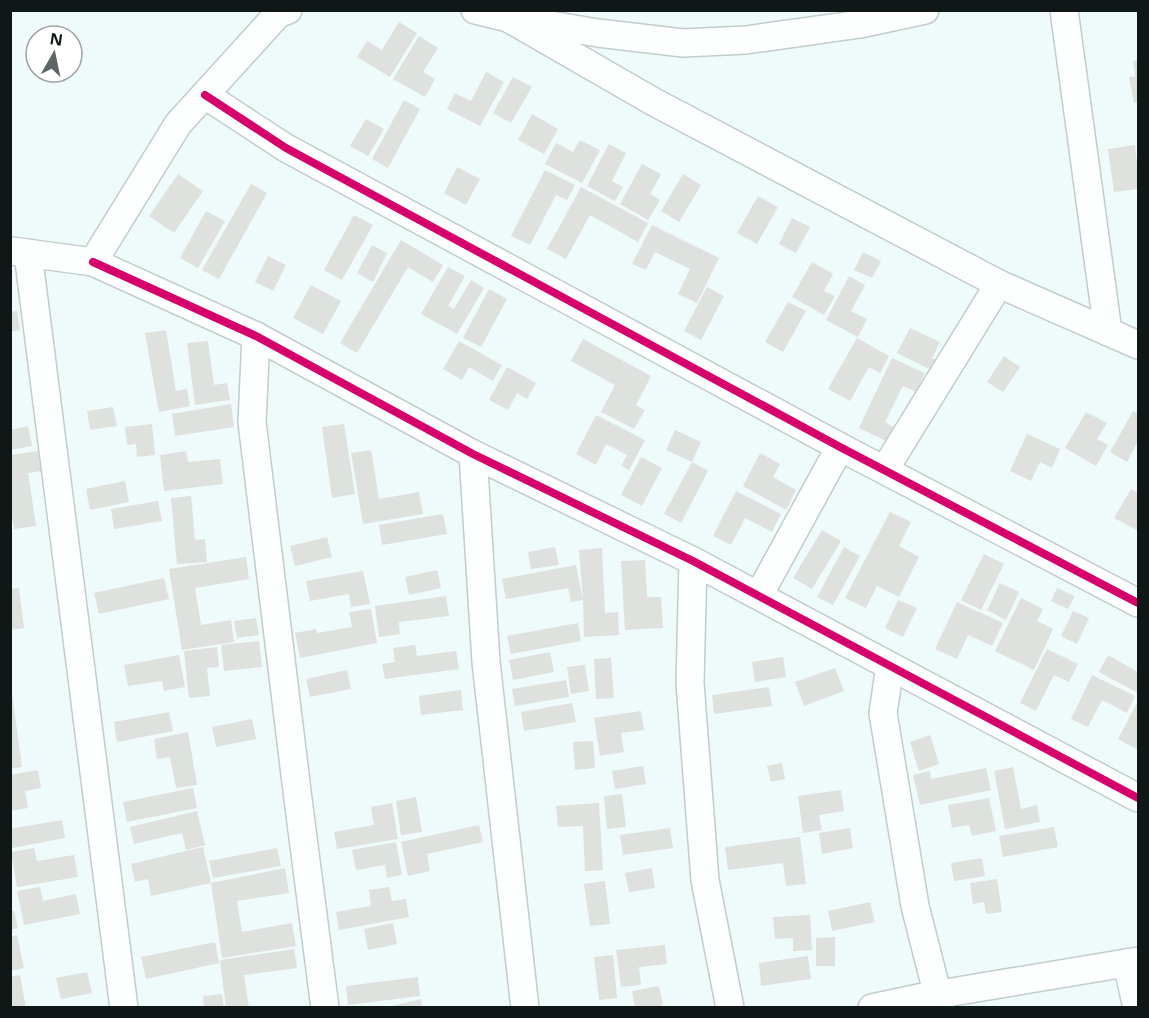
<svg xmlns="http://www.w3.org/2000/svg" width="1149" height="1018" font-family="'Open Sans',sans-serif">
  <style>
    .building { fill: #dfe1de }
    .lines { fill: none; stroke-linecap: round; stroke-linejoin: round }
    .minor-casing { stroke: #c2cccc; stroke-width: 30 }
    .minor { stroke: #fdfefe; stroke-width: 27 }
    .cycleway-casing { stroke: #fff; stroke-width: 11 }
    .cycleway { stroke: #d6006c; stroke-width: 8 }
  </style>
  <rect width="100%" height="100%" fill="#effafa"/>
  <g class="building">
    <path d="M399 22 417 33 390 77 357 57 367 41 382 50Z"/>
    <path d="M419 36 438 48 423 72 435 79 425 97 393 79Z"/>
    <path d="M1138 60V102L1134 103 1129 77 1135 76 1133 61Z"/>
    <path d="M486 72 504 82 480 126 447 109 455 93 471 101Z"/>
    <path d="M513 77 532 87 511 123 493 113Z"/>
    <path d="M404 100 420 109 388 168 372 159Z"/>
    <path d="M532 114 558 129 544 154 518 140Z"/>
    <path d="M366 119 384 129 368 156 350 146Z"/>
    <path d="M580 140 600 150 582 183 545 164 556 143 573 152Z"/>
    <path d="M609 144 626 153 612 181 623 187 615 201 587 186Z"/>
    <path d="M1135 145 1138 172V189L1114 192 1108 149Z"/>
    <path d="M642 164 661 174 650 194 660 200 648 220 620 204Z"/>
    <path d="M457 167 480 179 466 205 444 193Z"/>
    <path d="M545 170 575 185 567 200 556 195 530 245 511 236Z"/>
    <path d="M178 174 203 191 174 233 149 216Z"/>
    <path d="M683 174 701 185 679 222 661 211Z"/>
    <path d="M251 184 267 193 219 279 202 270Z"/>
    <path d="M581 187 648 223 638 242 590 215 566 259 547 249Z"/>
    <path d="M758 196 778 207 757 244 737 233Z"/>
    <path d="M206 211 225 221 198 268 180 258Z"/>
    <path d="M354 215 373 225 342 280 324 270Z"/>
    <path d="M792 218 810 227 796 253 779 244Z"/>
    <path d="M652 225 719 258 697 303 678 294 690 269 655 252 646 270 632 264Z"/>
    <path d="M401 240 443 265 433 282 408 267 357 353 340 343Z"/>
    <path d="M372 245 387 253 373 282 357 273Z"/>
    <path d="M863 252 881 261 872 278 854 270Z"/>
    <path d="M268 256 286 265 273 291 255 282Z"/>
    <path d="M812 262 833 274 824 291 835 296 824 315 792 297Z"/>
    <path d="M448 267 465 276 448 306 454 309 471 280 484 288 457 334 421 314Z"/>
    <path d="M849 276 865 285 851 311 867 319 858 337 826 320Z"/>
    <path d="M311 285 341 301 323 334 293 318Z"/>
    <path d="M707 287 724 296 701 340 684 331Z"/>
    <path d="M489 289 507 299 481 347 463 338Z"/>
    <path d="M788 302 806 311 783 352 765 342Z"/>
    <path d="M17 311 20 330 10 332V312Z"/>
    <path d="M910 328 940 342 932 358 938 361 933 371 897 353Z"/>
    <path d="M166 330 176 391 187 389 190 406 159 412 145 333Z"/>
    <path d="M857 338 889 356 880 373 869 367 850 401 828 389Z"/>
    <path d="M583 339 651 376 636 405 645 410 634 429 601 412 615 385 571 361Z"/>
    <path d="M208 341 214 385 227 383 230 400 195 405 187 343Z"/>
    <path d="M459 341 502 365 493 381 469 367 462 380 443 369Z"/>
    <path d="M1004 356 1020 367 1003 392 987 382Z"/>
    <path d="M892 358 925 373 916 392 903 386 885 422 895 428 888 442 859 428Z"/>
    <path d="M507 367 536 383 527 399 517 393 508 410 489 400Z"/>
    <path d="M231 404 234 427 175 436 172 414Z"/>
    <path d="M113 407 117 426 90 430 87 411Z"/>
    <path d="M1133 411 1138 414V441L1127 462 1110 452Z"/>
    <path d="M1086 412 1107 423 1097 439 1108 445 1096 466 1065 448Z"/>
    <path d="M596 415 645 440 629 470 621 466 627 455 606 444 596 465 576 454Z"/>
    <path d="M152 424 155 455 137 457 136 444 127 445 125 427Z"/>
    <path d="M344 424 355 494 332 498 322 427Z"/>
    <path d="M28 426 32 446 10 450V430Z"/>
    <path d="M675 430 701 442 692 462 708 471 681 523 664 514 692 462 666 450Z"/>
    <path d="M1027 434 1060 449 1052 468 1040 462 1031 481 1010 471Z"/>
    <path d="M371 450 379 499 419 492 423 514 363 524 351 453Z"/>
    <path d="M38 451 41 471 28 473 36 526 14 529 10 503V455Z"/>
    <path d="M186 451 188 462 220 459 223 484 164 491 160 455Z"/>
    <path d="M760 453 780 464 773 477 796 490 786 510 743 486Z"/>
    <path d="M641 457 662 468 642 506 621 495Z"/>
    <path d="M125 481 129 502 90 510 86 489Z"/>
    <path d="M1131 489 1138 493V527L1137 530 1114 518Z"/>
    <path d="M736 491 781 514 772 532 745 518 731 545 713 536Z"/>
    <path d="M191 496 195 540 205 539 207 562 177 564 171 498Z"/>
    <path d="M158 501 162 521 114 529 111 509Z"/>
    <path d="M890 512 911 522 899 546 919 557 899 597 877 586 866 608 845 598Z"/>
    <path d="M443 514 447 534 382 545 379 525Z"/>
    <path d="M822 530 841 541 812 589 793 578Z"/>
    <path d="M327 537 332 557 295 566 290 546Z"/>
    <path d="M555 547 559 565 531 569 528 552Z"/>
    <path d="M844 547 860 556 833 605 817 597Z"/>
    <path d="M602 548 605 613 618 612 619 635 584 637 583 600 571 602 568 588 506 599 502 579 576 565 583 600 579 550Z"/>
    <path d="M984 554 1004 564 981 610 961 600Z"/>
    <path d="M246 557 249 579 195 588 201 625 231 620 234 642 182 650 169 569Z"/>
    <path d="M645 560 647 597H661L663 628 625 630 621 561Z"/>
    <path d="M437 570 441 588 409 595 405 577Z"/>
    <path d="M363 571 370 604 351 607 349 594 310 601 306 581Z"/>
    <path d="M164 578 169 599 99 614 94 593Z"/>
    <path d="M1000 583 1019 592 1006 620 987 610Z"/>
    <path d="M19 588 24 628 10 630V589Z"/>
    <path d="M1057 588 1075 596 1068 609 1051 601Z"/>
    <path d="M446 596 449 616 399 622 400 634 379 637 375 606Z"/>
    <path d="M1021 598 1043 609 1037 621 1053 629 1034 670 995 651Z"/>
    <path d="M898 600 917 608 903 637 885 628Z"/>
    <path d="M957 602 1003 623 992 646 968 635 957 659 935 649Z"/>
    <path d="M371 609 377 643 300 658 295 633 316 629 317 633 352 627 349 612Z"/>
    <path d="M1073 611 1089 618 1077 644 1061 636Z"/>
    <path d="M256 618 259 635 237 638 234 621Z"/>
    <path d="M578 623 581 641 511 654 507 636Z"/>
    <path d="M259 641 262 667 224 671 221 645Z"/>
    <path d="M415 645 417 656 456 651 459 669 385 679 382 664 395 662 393 648Z"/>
    <path d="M217 647 219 667 207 668 210 696 189 698 184 651Z"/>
    <path d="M1047 649 1078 664 1069 682 1054 675 1036 711 1020 703Z"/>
    <path d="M550 652 554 672 513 680 509 660Z"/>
    <path d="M179 655 185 687 164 691 162 681 128 686 124 665Z"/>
    <path d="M1108 655 1138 672V693L1099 672Z"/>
    <path d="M783 657 786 677 755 682 752 662Z"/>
    <path d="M611 658 614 698 596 699 594 659Z"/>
    <path d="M585 665 589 691 571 694 567 667Z"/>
    <path d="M835 668 844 691 804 706 795 682Z"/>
    <path d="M347 670 351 689 310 697 306 679Z"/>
    <path d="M1092 675 1135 696 1127 713 1102 700 1088 727 1071 719Z"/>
    <path d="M566 680 569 697 515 706 512 689Z"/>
    <path d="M769 687 772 706 714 714 712 695Z"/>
    <path d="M461 690 463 710 421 715 419 696Z"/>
    <path d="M10 694H12L22 767 10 769Z"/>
    <path d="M1138 701V750L1118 739Z"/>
    <path d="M572 703 576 722 524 731 521 712Z"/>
    <path d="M641 711 644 730 621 733 624 752 600 756 594 718Z"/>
    <path d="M169 712 173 731 117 742 114 722Z"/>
    <path d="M252 719 256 739 216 747 212 727Z"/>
    <path d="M188 732 197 785 176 788 170 757 157 759 154 739Z"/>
    <path d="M930 735 939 764 919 771 910 742Z"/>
    <path d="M593 741 595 768 575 770 573 742Z"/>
    <path d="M782 763 785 779 771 782 767 766Z"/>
    <path d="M643 766 646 784 615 789 612 771Z"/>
    <path d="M1013 767 1021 809 1037 805 1040 822 1005 829 994 771Z"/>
    <path d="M986 768 991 790 920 805 913 775 930 771 931 779Z"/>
    <path d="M38 770 41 788 25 791 28 808 10 811V775Z"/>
    <path d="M193 788 197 808 127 822 123 802Z"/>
    <path d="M841 790 844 811 819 815 822 830 803 833 798 796Z"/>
    <path d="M622 794 626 827 607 829 604 796Z"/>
    <path d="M416 797 422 832 401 835 396 801Z"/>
    <path d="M989 798 996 831 972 836 969 825 952 828 948 805Z"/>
    <path d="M392 803 398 839 337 849 334 832 374 825 371 807Z"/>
    <path d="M599 803 603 870 585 871 583 826 558 827 556 806Z"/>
    <path d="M197 811 205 845 186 850 182 833 134 844 130 827Z"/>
    <path d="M62 820 65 838 12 848 10 829Z"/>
    <path d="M479 825 483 842 427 854 430 871 408 876 401 842Z"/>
    <path d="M1054 827 1058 847 1003 857 999 836Z"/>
    <path d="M670 828 673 848 623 855 620 835Z"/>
    <path d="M850 828 853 848 822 854 819 833Z"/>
    <path d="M800 837 806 884 786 886 783 863 728 870 725 847Z"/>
    <path d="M396 842 402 875 387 878 385 865 356 870 352 850Z"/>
    <path d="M203 847 211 883 151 896 148 879 135 882 131 864Z"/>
    <path d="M34 848 37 861 74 855 78 877 17 887 11 852Z"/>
    <path d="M277 848 281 866 213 878 209 861Z"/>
    <path d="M982 858 985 876 954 881 951 863Z"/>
    <path d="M285 868 289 893 237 901 242 932 292 923 296 946 222 958 211 883Z"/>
    <path d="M652 868 655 888 629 892 625 873Z"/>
    <path d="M997 879 1002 912 986 914 984 902 973 904 970 883Z"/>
    <path d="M605 881 610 924 590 926 584 884Z"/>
    <path d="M40 887 43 901 76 894 80 914 24 925 17 891Z"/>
    <path d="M389 887 392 901 406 899 409 917 339 930 336 912 371 906 369 890Z"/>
    <path d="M870 902 875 922 832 931 828 911Z"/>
    <path d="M10 911H14L18 928 10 930Z"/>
    <path d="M810 915 812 950 793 951V938L775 939 773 917Z"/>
    <path d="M393 923 397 944 368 950 364 929Z"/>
    <path d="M17 935 24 968 10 971V937Z"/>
    <path d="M835 937V966H816V938Z"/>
    <path d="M215 942 219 963 146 979 141 957Z"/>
    <path d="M665 945 667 964 639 967 641 985 621 987 616 950Z"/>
    <path d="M294 949 297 968 244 975 249 1008H226L220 960Z"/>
    <path d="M613 955 617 998 599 1000 594 957Z"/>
    <path d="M808 956 811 979 761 986 759 963Z"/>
    <path d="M87 972 92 993 61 999 56 978Z"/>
    <path d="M20 975 26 1008H10V977Z"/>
    <path d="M418 977 420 996 348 1005 346 986Z"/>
    <path d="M659 986 663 1005 648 1008H635L632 991Z"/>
    <path d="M222 994 224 1008H204L203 996Z"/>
    <path d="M421 999 422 1008H388V1007Z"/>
  </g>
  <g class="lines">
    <defs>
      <g id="minor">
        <path d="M475 10 508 18 654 102 999 284 1138 345"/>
        <path d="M1064 10 1108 332"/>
        <path d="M527 21 598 33 683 43 746 40 860 24 925 10"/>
        <path d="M205 95 286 148 840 447 1138 603"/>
        <path d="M12 251 93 262 178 124 278 14 288 10"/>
        <path d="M28 253 124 1008"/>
        <path d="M93 262 256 336 473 454 693 561 1138 798"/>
        <path d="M256 336 252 422 298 799 325 1008"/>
        <path d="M473 454 486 662 525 1008"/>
        <path d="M885 469 999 284"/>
        <path d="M693 561 690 683 705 880 730 1008"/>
        <path d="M759 595 840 447"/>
        <path d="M890 666 883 713 915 906 941 1008"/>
        <path d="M1127 963 1137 1008"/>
        <path d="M872 1008 928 996 1138 961"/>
      </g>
    </defs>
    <use href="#minor" class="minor-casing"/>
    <use href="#minor" class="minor"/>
    <defs>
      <g id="cycleway">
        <path d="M205 95 286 148 840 447 1138 603"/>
        <path d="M93 262 256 336 473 454 693 561 1138 798"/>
      </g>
    </defs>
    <use href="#cycleway" class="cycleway-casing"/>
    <use href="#cycleway" class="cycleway"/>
  </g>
  <rect width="1149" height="1018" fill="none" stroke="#0f1717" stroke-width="24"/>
  <g transform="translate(54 54) rotate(9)"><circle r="28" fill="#ffffff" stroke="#9fa2a2" stroke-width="1.5"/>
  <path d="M0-4.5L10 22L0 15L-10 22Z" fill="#5d6666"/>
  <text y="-9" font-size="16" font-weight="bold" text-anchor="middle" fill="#0f1717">N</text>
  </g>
</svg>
